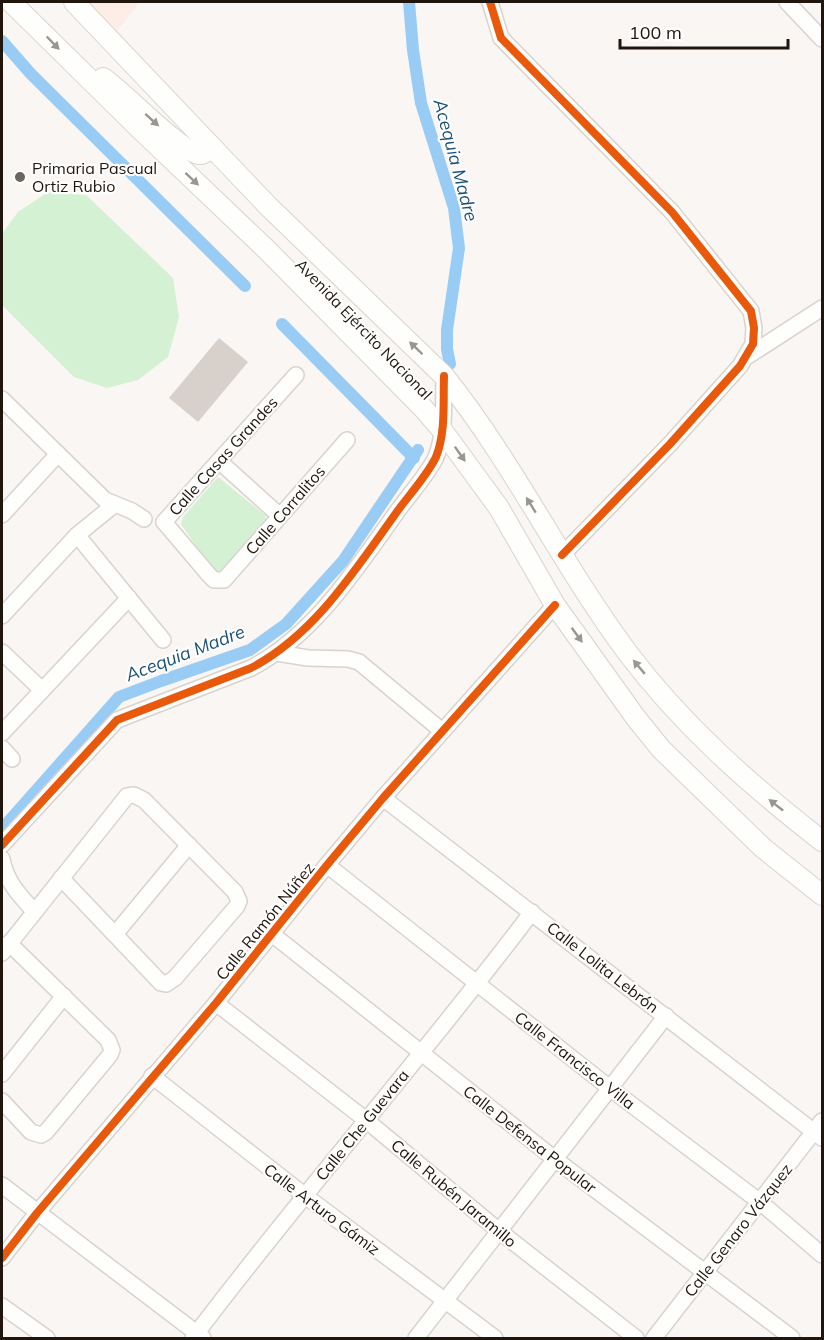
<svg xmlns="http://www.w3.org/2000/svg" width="824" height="1340" font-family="Mulish,sans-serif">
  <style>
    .commercial { fill: #fcede7 }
    .green { fill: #d4f1d4 }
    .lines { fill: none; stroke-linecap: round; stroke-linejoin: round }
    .canal { stroke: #98ccf5; stroke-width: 12 }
    .building { fill: #d8d1cb }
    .minor-casing { stroke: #dad3cd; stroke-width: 18 }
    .major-casing { stroke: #dad3cd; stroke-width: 22 }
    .minor { stroke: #fefefd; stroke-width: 15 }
    .major { stroke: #fefefd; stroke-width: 20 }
    .cycleway-casing { stroke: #fff; stroke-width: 11 }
    .cycleway { stroke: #e8590c; stroke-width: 8 }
    .oneway { fill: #9a9691 }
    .poi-dot { fill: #6c645e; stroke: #fff; stroke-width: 2 }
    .labels { text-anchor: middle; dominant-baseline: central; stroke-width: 4.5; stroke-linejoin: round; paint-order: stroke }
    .poi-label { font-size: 16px; fill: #20160e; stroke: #fff; text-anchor: start }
    .street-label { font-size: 16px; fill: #20160e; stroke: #fff }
    .water-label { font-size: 18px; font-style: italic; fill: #195077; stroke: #fff }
  </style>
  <rect width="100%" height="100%" fill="#f9f6f3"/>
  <path class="commercial" d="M89 2H140L116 32Z"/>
  <g class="green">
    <path d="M48 192 86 195 173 278 179 317 168 357 138 380 107 388 74 377 2 305V234L18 212Z"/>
    <path d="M218 477 265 515 267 523 220 571 214 572 181 524 183 517Z"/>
  </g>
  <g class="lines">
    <g class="canal">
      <path d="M409 2 413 50 421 103 454 208 459 248 447 330V349L450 364"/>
      <path d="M2 41 31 74 245 286"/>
      <path d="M282 324 414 458"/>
      <path d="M2 829 119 697 161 681 250 650 286 624 343 561 418 450"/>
    </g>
  </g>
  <path class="building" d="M219 338 248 362 198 422 169 398Z"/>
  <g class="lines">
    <defs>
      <g id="minor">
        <path d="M490 2 501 38 672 212 751 311 754 328 753 344 740 366 670 444 562 555"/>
        <path d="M787 2 822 39"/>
        <path d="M748 356 822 308"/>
        <path d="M2 399 105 500 132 511 144 519"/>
        <path d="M219 461 280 516"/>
        <path d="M2 515 58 454"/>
        <path d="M164 522 209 575 214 580H224L347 440"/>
        <path d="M164 522 296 375"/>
        <path d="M77 535 163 640"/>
        <path d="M2 616 77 535 114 505"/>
        <path d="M2 652 42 690"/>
        <path d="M277 653 308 658 348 659 359 662 442 731"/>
        <path d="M2 733 129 598"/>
        <path d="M2 748 12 759"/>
        <path d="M383 798 822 1138"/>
        <path d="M2 845 117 720 251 668C316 634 357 567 399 509 410 494 428 474 436 457 446 432 443 402 444 376"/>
        <path d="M2 859C6 881 19 895 34 911"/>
        <path d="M327 865 611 1089 760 1202 822 1255"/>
        <path d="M116 933 189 845"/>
        <path d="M272 934 556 1160 792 1338"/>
        <path d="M2 953 127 796 134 795 144 800 235 892 239 901 237 906 175 978 166 984 161 983 61 878"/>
        <path d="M216 1003 366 1120 499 1231 636 1338"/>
        <path d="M2 1074 64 996"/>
        <path d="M152 1076 304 1195 495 1338"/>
        <path d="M2 1101 31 1132 41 1135 46 1132 110 1055 112 1050 108 1040 9 943"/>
        <path d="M2 1185 203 1338"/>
        <path d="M2 1258 37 1213 216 1003 327 865 383 798 555 605"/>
        <path d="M2 1306 47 1338"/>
        <path d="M193 1338C302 1193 423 1057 532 912"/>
        <path d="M416 1338 666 1016"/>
        <path d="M654 1338 822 1121"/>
      </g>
      <g id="major">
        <path d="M11 2 140 129 266 249 423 408 442 430 499 508 555 605 636 718 661 749 763 848 822 895"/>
        <path d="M74 2 268 206 444 376C513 462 561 563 627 652 682 725 750 785 822 841"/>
        <path d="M103 78C123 91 182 154 200 154 205 154 208 150 212 147"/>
      </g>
    </defs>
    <use href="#minor" class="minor-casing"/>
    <use href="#major" class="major-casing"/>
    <use href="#minor" class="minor"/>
    <use href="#major" class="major"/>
    <defs>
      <g id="cycleway">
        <path d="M490 2 501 38 672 212 751 311 754 328 753 344 740 366 670 444 562 555"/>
        <path d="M2 845 117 720 251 668C316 634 357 567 399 509 410 494 428 474 436 457 446 432 443 402 444 376"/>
        <path d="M2 1258 37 1213 216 1003 327 865 383 798 555 605"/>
      </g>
    </defs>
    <use href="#cycleway" class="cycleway-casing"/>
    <use href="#cycleway" class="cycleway"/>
  </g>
  <defs><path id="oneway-solid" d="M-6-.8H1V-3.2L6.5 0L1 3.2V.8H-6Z" transform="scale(1.5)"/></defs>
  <g class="oneway">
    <use href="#oneway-solid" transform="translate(53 43) rotate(46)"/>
    <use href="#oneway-solid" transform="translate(152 120) rotate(42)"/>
    <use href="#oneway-solid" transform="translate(192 179) rotate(43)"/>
    <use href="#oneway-solid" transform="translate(416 348) rotate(-136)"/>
    <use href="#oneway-solid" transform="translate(460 454) rotate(55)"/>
    <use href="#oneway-solid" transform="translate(531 505) rotate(-122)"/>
    <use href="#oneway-solid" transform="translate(577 635) rotate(54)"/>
    <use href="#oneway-solid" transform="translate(639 667) rotate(-130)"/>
    <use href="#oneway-solid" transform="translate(776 805) rotate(-142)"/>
  </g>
  <circle class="poi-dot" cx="20" cy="177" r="6"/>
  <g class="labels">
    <g class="poi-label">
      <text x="32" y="168">Primaria Pascual<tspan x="32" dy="18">Ortiz Rubio</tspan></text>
    </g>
    <g class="street-label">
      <text transform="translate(364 329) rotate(46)">Avenida Ejército Nacional</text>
      <text transform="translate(223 456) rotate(-48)">Calle Casas Grandes</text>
      <text transform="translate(285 510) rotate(-49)">Calle Corralitos</text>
      <text transform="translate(265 921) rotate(-51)">Calle Ramón Núñez</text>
      <text transform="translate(603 967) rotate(38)">Calle Lolita Lebrón</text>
      <text transform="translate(575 1060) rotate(38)">Calle Francisco Villa</text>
      <text transform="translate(362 1125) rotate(-51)">Calle Che Guevara</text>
      <text transform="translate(530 1139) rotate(38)">Calle Defensa Popular</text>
      <text transform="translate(454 1193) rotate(40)">Calle Rubén Jaramillo</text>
      <text transform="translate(322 1209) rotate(37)">Calle Arturo Gámiz</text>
      <text transform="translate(738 1230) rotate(-52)">Calle Genaro Vázquez</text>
    </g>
    <g class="water-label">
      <text transform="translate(456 160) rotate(75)">Acequia Madre</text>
      <text transform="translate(185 653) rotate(-21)">Acequia Madre</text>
    </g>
  </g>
  <rect width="824" height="1340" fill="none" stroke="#20160e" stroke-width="6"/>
  <path d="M620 39v9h168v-9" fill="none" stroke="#20160e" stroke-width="3"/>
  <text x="629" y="39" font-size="18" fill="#20160e" stroke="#ffffff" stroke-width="4.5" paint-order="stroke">100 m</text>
</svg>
